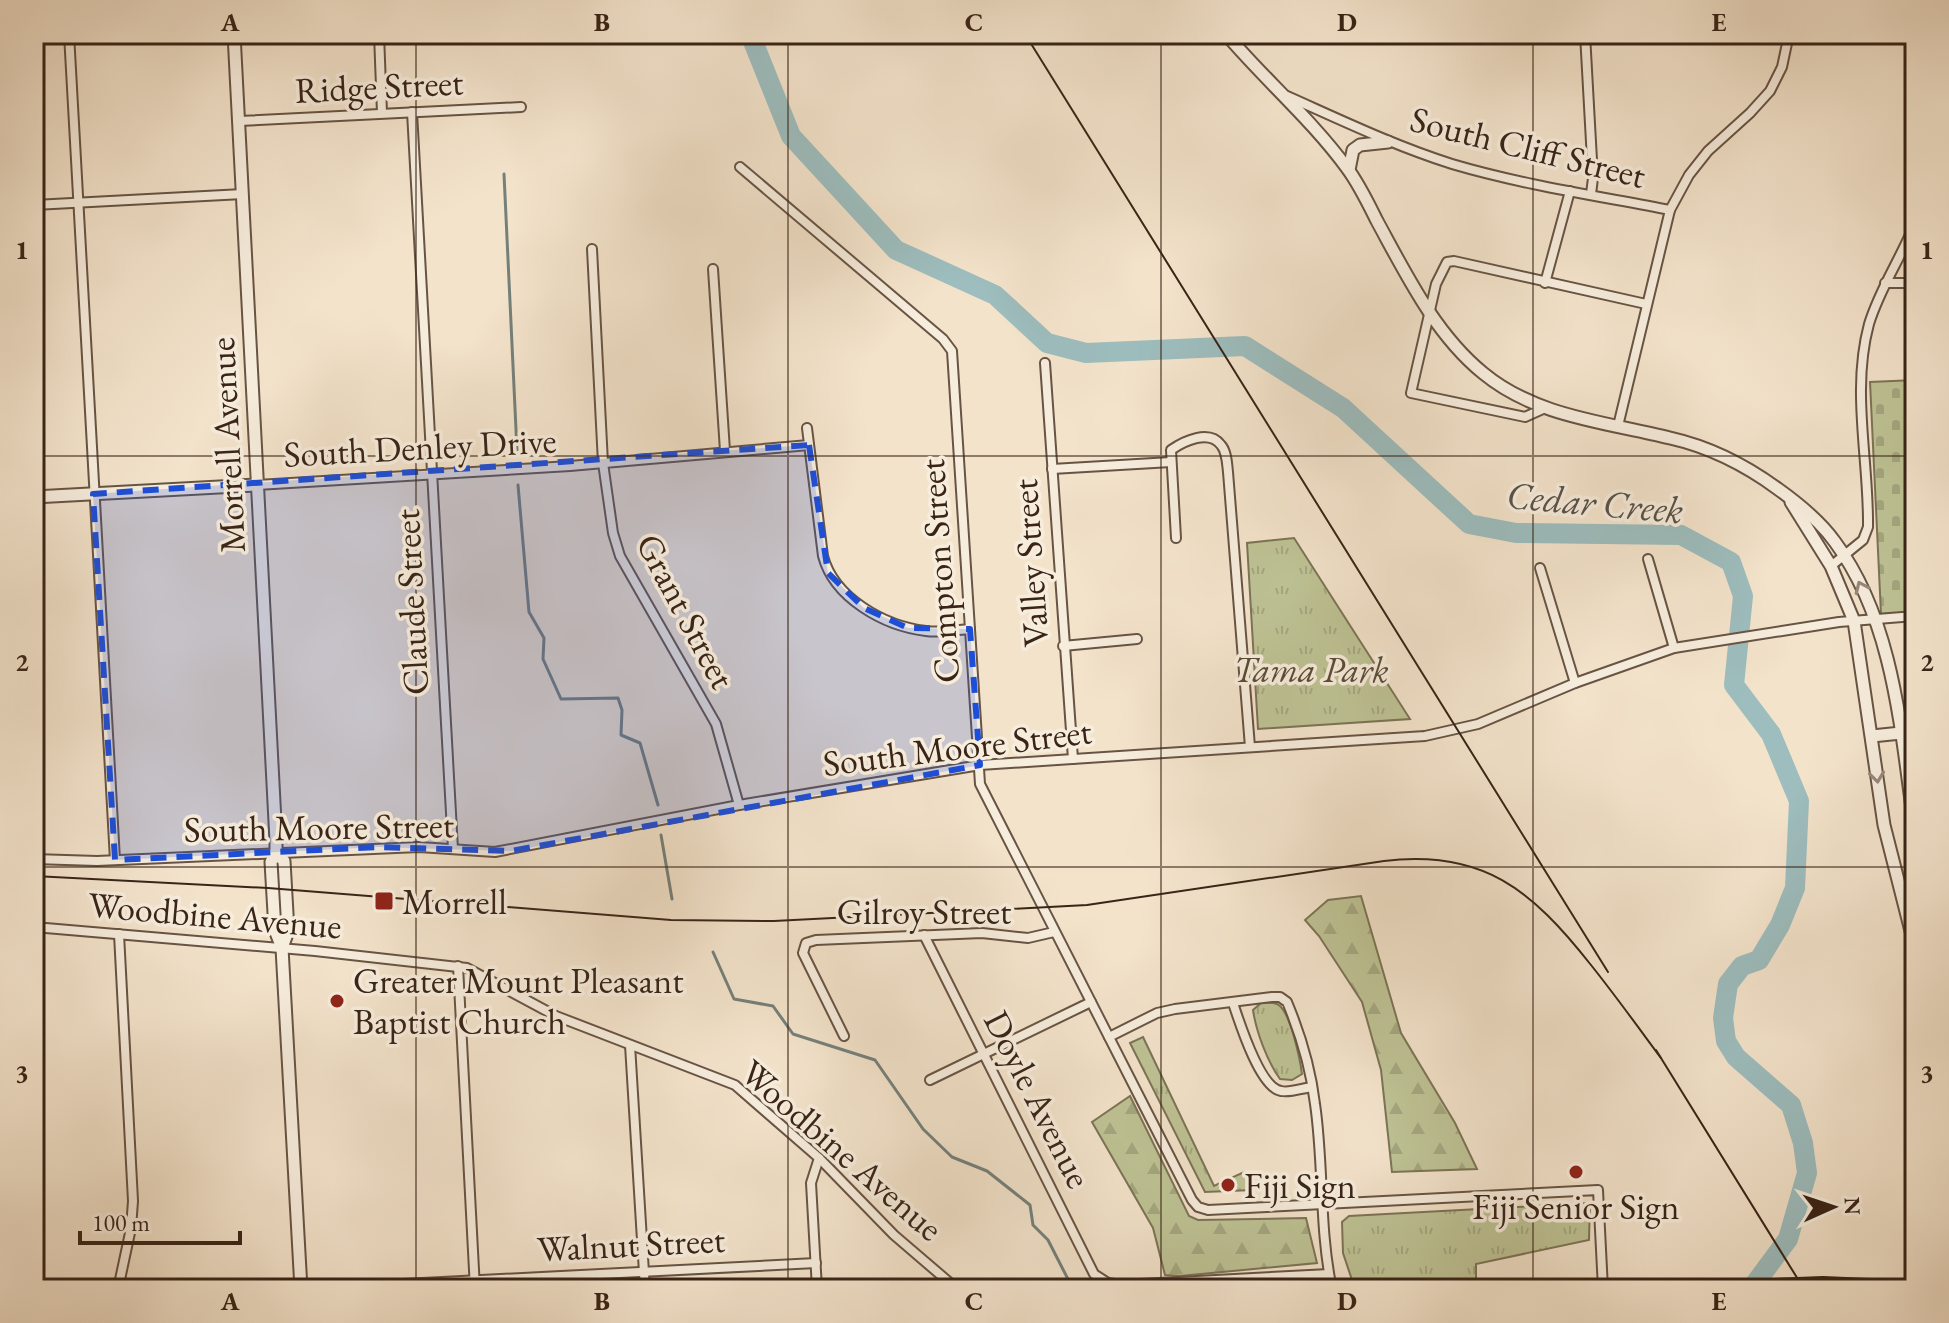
<svg xmlns="http://www.w3.org/2000/svg" width="1949" height="1323" font-family="'EB Garamond',serif">
  <style>
    .grass { fill: url(#grass-tufts); stroke: #7c7456; stroke-width: 2 }
    .forest { fill: url(#forest-firs); stroke: #7c7456; stroke-width: 2 }
    .cemetery { fill: url(#cemetery-stones); stroke: #7c7456; stroke-width: 2 }
    .lines { fill: none; stroke-linecap: round; stroke-linejoin: round }
    .stream { stroke: #75807b; stroke-width: 3 }
    .river { stroke: #9dbdbe; stroke-width: 20 }
    .minor-casing { stroke: #685444; stroke-width: 12 }
    .tertiary-casing { stroke: #685444; stroke-width: 15 }
    .secondary-casing { stroke: #392417; stroke-width: 16 }
    .minor { stroke: #f7eddd; stroke-width: 8 }
    .tertiary { stroke: #f7eddd; stroke-width: 11 }
    .secondary { stroke: #f7eddd; stroke-width: 12 }
    .tram { stroke: #392417; stroke-width: 2 }
    .oneway { stroke: #98887a }
    .marked { fill: #1d4ed8; fill-opacity: 0.2; stroke: #1d4ed8; stroke-width: 6; stroke-dasharray: 16 10; stroke-linejoin: round }
    .grid { fill: none; stroke: #392417; stroke-width: 2; stroke-opacity: 0.55 }
    .poi-dot { fill: #8f2418; stroke: #f7eddd; stroke-width: 3 }
    .labels { text-anchor: middle; dominant-baseline: central; stroke-width: 7; stroke-linejoin: round; paint-order: stroke }
    .street-label { font-size: 36px; fill: #392417; stroke: #f7eddd }
    .park-label { font-size: 36px; font-style: italic; fill: #5a4c36; stroke: #f7eddd }
    .poi-label { font-size: 36px; fill: #392417; stroke: #f7eddd; text-anchor: start }
    .water-label { font-size: 38px; font-style: italic; fill: #575249; stroke: #f7eddd }
    .neatline { fill: none; stroke: #392417; stroke-width: 3 }
    .grid-label { font-size: 26px; text-anchor: middle; font-weight: bold; fill: #392417 }
  </style>
  <defs>
    <pattern id="grass-tufts" width="24" height="20" patternUnits="userSpaceOnUse" patternTransform="scale(2)"><rect width="24" height="20" fill="#bec395"/><path d="M3 7l-1-3M5 7V3M7 7l1-3M15 17l-1-3M17 17v-4M19 17l1-3" fill="none" stroke="#a4a780"/></pattern>
    <pattern id="forest-firs" width="22" height="20" patternUnits="userSpaceOnUse" patternTransform="scale(2)"><rect width="22" height="20" fill="#bec395"/><path d="M5 1l3.5 6h-7zM16 11l3.5 6h-7z" fill="#a4a780"/></pattern>
    <pattern id="cemetery-stones" width="16" height="16" patternUnits="userSpaceOnUse" patternTransform="scale(2)"><rect width="16" height="16" fill="#bec395"/><path d="M2 7V4a2 2 0 0 1 4 0v3zM10 15v-3a2 2 0 0 1 4 0v3z" fill="#a4a780"/></pattern>
  </defs>
  <rect width="100%" height="100%" fill="#f3e3cb"/>
  <filter id="stains"><feTurbulence type="fractalNoise" baseFrequency=".0025" numOctaves="4"/><feColorMatrix values="0 0 0 0 .2 0 0 0 0 .09 0 0 0 0 .02 0 0 0 .5 -.17"/></filter>
  <radialGradient id="worn" r=".72"><stop offset=".6" stop-color="#630" stop-opacity="0"/><stop offset="1" stop-color="#630" stop-opacity=".3"/></radialGradient>
  <g class="grass">
    <path d="M1294 538 1410 719 1258 729 1247 543Z"/>
    <path d="M1261 1003C1267 1003 1275 1001 1280 1006 1291 1016 1300 1059 1302 1074L1292 1080 1280 1079C1267 1061 1256 1031 1253 1010Z"/>
    <path d="M1143 1037 1214 1186 1244 1172 1252 1190 1205 1192 1130 1043Z"/>
    <path d="M1590 1203 1589 1240 1476 1264V1289H1355L1343 1253 1342 1222 1349 1216Z"/>
  </g>
  <g class="forest">
    <path d="M1361 896 1401 1033 1455 1123 1477 1169 1392 1172 1381 1070 1362 1002 1319 936 1305 920 1328 900Z"/>
    <path d="M1130 1096 1189 1216 1198 1220 1306 1218 1317 1263 1180 1276 1165 1275 1153 1228 1092 1122Z"/>
  </g>
  <path class="cemetery" d="M1915 380V613L1881 614 1870 382Z"/>
  <g class="lines">
    <g class="stream">
      <path d="M504 174 517 451"/>
      <path d="M518 485 529 612 544 638 543 659 561 699 618 698 622 710 621 735 640 743 658 805"/>
      <path d="M661 835 672 899"/>
      <path d="M713 952 734 999 773 1006 793 1034 875 1060 923 1129 952 1157 987 1171 1030 1205 1033 1225 1048 1240 1073 1289"/>
    </g>
    <path class="river" d="M750 34 791 136 896 250 995 295 1047 343 1086 353 1245 346 1343 408 1469 524 1516 533 1681 535 1731 562 1743 596 1734 685 1771 734 1799 801 1795 888 1780 925 1759 960 1742 966 1728 984 1723 1018 1726 1041 1736 1057 1791 1105 1803 1143 1807 1173 1788 1239 1751 1289"/>
    <defs>
      <g id="minor">
        <path d="M69 34 115 860"/>
        <path d="M379 34 382 113"/>
        <path d="M1585 34 1593 178 1591 194"/>
        <path d="M1287 96C1341 120 1395 146 1452 164 1523 185 1598 196 1670 210"/>
        <path d="M412 112 453 849"/>
        <path d="M239 121 521 107"/>
        <path d="M740 167 943 339 952 351 980 784 1192 1200 1198 1207 1208 1210 1598 1190 1603 1289"/>
        <path d="M34 205 243 194"/>
        <path d="M592 249 603 463 613 533 620 556 716 724 739 805"/>
        <path d="M713 269 725 451"/>
        <path d="M1545 283 1570 191"/>
        <path d="M1885 283H1915"/>
        <path d="M1045 363 1073 759"/>
        <path d="M1545 408 1525 417 1411 393 1436 284 1447 262 1454 261 1646 304"/>
        <path d="M1618 426 1670 210 1689 175 1708 151 1750 113 1770 91 1782 67 1789 34"/>
        <path d="M807 428 823 556C834 598 884 626 926 631 940 633 956 630 970 629"/>
        <path d="M1052 469 1171 462"/>
        <path d="M257 485 570 466 809 445"/>
        <path d="M1176 538 1171 450C1184 441 1209 429 1221 445 1227 452 1227 464 1228 472L1250 747"/>
        <path d="M1648 559 1674 648"/>
        <path d="M1831 566 1863 540 1868 527C1869 460 1851 390 1869 324 1880 288 1901 258 1915 223"/>
        <path d="M1540 568 1575 683"/>
        <path d="M1063 646 1137 639"/>
        <path d="M34 859 97 861 419 847 495 852 739 805 980 765 1425 736 1478 724 1575 683 1674 648 1839 622 1915 616"/>
        <path d="M34 927 315 951 467 968 556 1016 735 1085 819 1158 894 1235 957 1289"/>
        <path d="M924 935 1094 1274 1108 1283 1121 1285 1329 1274"/>
        <path d="M458 966 475 1289"/>
        <path d="M1233 1003C1239 1021 1260 1088 1281 1091 1290 1093 1303 1088 1312 1087"/>
        <path d="M844 1036 803 953 806 943 816 940 982 933 1028 938 1054 932"/>
        <path d="M1109 1037 1157 1013 1175 1009 1272 997H1280L1287 1002C1300 1033 1311 1070 1315 1104 1324 1165 1319 1228 1332 1289"/>
        <path d="M630 1045 645 1289"/>
        <path d="M930 1080 1091 1002"/>
        <path d="M118 1289 131 1228 133 1201 119 934"/>
        <path d="M305 1289 816 1263"/>
        <path d="M817 1289 811 1183 819 1158"/>
      </g>
      <g id="tertiary">
        <path d="M234 34 276 841V853L271 862 275 930 282 948 301 1289"/>
        <path d="M1226 34C1265 80 1311 119 1347 168 1359 184 1368 203 1377 221 1406 274 1435 334 1483 373 1536 417 1606 422 1670 438 1710 447 1744 464 1778 489 1799 504 1820 521 1835 542 1895 623 1901 734 1915 830"/>
        <path d="M1349 170 1353 150 1360 145 1388 142"/>
        <path d="M34 497 257 485"/>
        <path d="M1791 502 1831 566 1854 621 1884 825 1915 947"/>
        <path d="M1872 736 1901 733"/>
        <path d="M276 853 284 861 288 931 282 948"/>
      </g>
      <path id="secondary" d="M1693 1289 1823 1284 1915 1288"/>
    </defs>
    <use href="#minor" class="minor-casing"/>
    <use href="#tertiary" class="tertiary-casing"/>
    <use href="#secondary" class="secondary-casing"/>
    <use href="#minor" class="minor"/>
    <use href="#tertiary" class="tertiary"/>
    <use href="#secondary" class="secondary"/>
    <g class="tram">
      <path d="M1025 34 1608 972"/>
      <path d="M34 876 268 888 671 920 774 921 1087 905 1384 861C1483 849 1532 890 1591 965 1615 995 1638 1027 1661 1058"/>
      <path d="M1656 1050 1804 1289"/>
    </g>
  </g>
  <defs><path id="oneway-chevron" d="M-2-3.5L2.5 0L-2 3.5" fill="none" stroke-width="1.6" stroke-linecap="round" stroke-linejoin="round" transform="scale(2)"/></defs>
  <g class="oneway">
    <use href="#oneway-chevron" transform="translate(1861 587) rotate(-114)"/>
    <use href="#oneway-chevron" transform="translate(1877 777) rotate(83)"/>
  </g>
  <path class="marked" d="M809 445 828 573 864 608 908 628 970 629 980 765 511 851 378 847 115 860 93 494Z"/>
  <path class="grid" d="M416 34V1289M788 34V1289M1161 34V1289M1533 34V1289M34 456H1915M34 867H1915"/>
  <g class="poi-dot">
    <rect x="374" y="891" width="20" height="20" rx="4"/>
    <circle cx="337" cy="1001" r="8"/>
    <circle cx="1576" cy="1172" r="8"/>
    <circle cx="1228" cy="1185" r="8"/>
  </g>
  <g class="labels">
    <g class="street-label">
      <text transform="translate(379 86) rotate(-3)">Ridge Street</text>
      <text transform="translate(1528 147) rotate(14)">South Cliff Street</text>
      <text transform="translate(227 445) rotate(-93)">Morrell Avenue</text>
      <text transform="translate(420 447) rotate(-3)">South Denley Drive</text>
      <text transform="translate(1030 563) rotate(-94)">Valley Street</text>
      <text transform="translate(939 571) rotate(-94)">Compton Street</text>
      <text transform="translate(411 602) rotate(-93)">Claude Street</text>
      <text transform="translate(686 611) rotate(62)">Grant Street</text>
      <text transform="translate(957 747) rotate(-7)">South Moore Street</text>
      <text transform="translate(319 827) rotate(-1)">South Moore Street</text>
      <text x="924" y="911">Gilroy Street</text>
      <text transform="translate(215 915) rotate(5)">Woodbine Avenue</text>
      <text transform="translate(1038 1099) rotate(63)">Doyle Avenue</text>
      <text transform="translate(842 1150) rotate(41)">Woodbine Avenue</text>
      <text transform="translate(631 1244) rotate(-3)">Walnut Street</text>
    </g>
    <g class="park-label">
      <text x="1311" y="669">Tama Park</text>
    </g>
    <g class="poi-label">
      <text x="402" y="901">Morrell</text>
      <text x="353" y="980">Greater Mount Pleasant<tspan x="353" dy="41">Baptist Church</tspan></text>
      <text x="1244" y="1185">Fiji Sign</text>
      <text x="1576" y="1206" text-anchor="middle">Fiji Senior Sign</text>
    </g>
    <g class="water-label">
      <text transform="translate(1595 502) rotate(5)">Cedar Creek</text>
    </g>
  </g>
  <rect width="1949" height="1323" fill="none" stroke="#f3e3cb" stroke-width="88"/>
  <g transform="translate(1833 1207) rotate(87)" stroke="#f7eddd" stroke-width="6" paint-order="stroke">
  <path d="M0-6L14 30L0 20L-14 30Z" fill="#392417"/>
  <text y="-12" font-size="22" font-weight="bold" text-anchor="middle" fill="#392417">N</text>
  </g>
  <path d="M80 1231v12h160v-12" fill="none" stroke="#392417" stroke-width="4"/>
  <text x="92" y="1231" font-size="24" fill="#392417" stroke="#f7eddd" stroke-width="6" paint-order="stroke">100 m</text>
  <rect x="44" y="44" width="1861" height="1235" class="neatline"/>
  <g class="grid-label">
    <text x="230" y="31">A</text>
    <text x="602" y="31">B</text>
    <text x="974" y="31">C</text>
    <text x="1347" y="31">D</text>
    <text x="1719" y="31">E</text>
    <text x="22" y="259">1</text>
    <text x="1927" y="259">1</text>
    <text x="22" y="671">2</text>
    <text x="1927" y="671">2</text>
    <text x="22" y="1082">3</text>
    <text x="1927" y="1082">3</text>
    <text x="230" y="1310">A</text>
    <text x="602" y="1310">B</text>
    <text x="974" y="1310">C</text>
    <text x="1347" y="1310">D</text>
    <text x="1719" y="1310">E</text>
  </g>
  <rect width="100%" height="100%" filter="url(#stains)"/>
  <rect width="100%" height="100%" fill="url(#worn)"/>
</svg>
